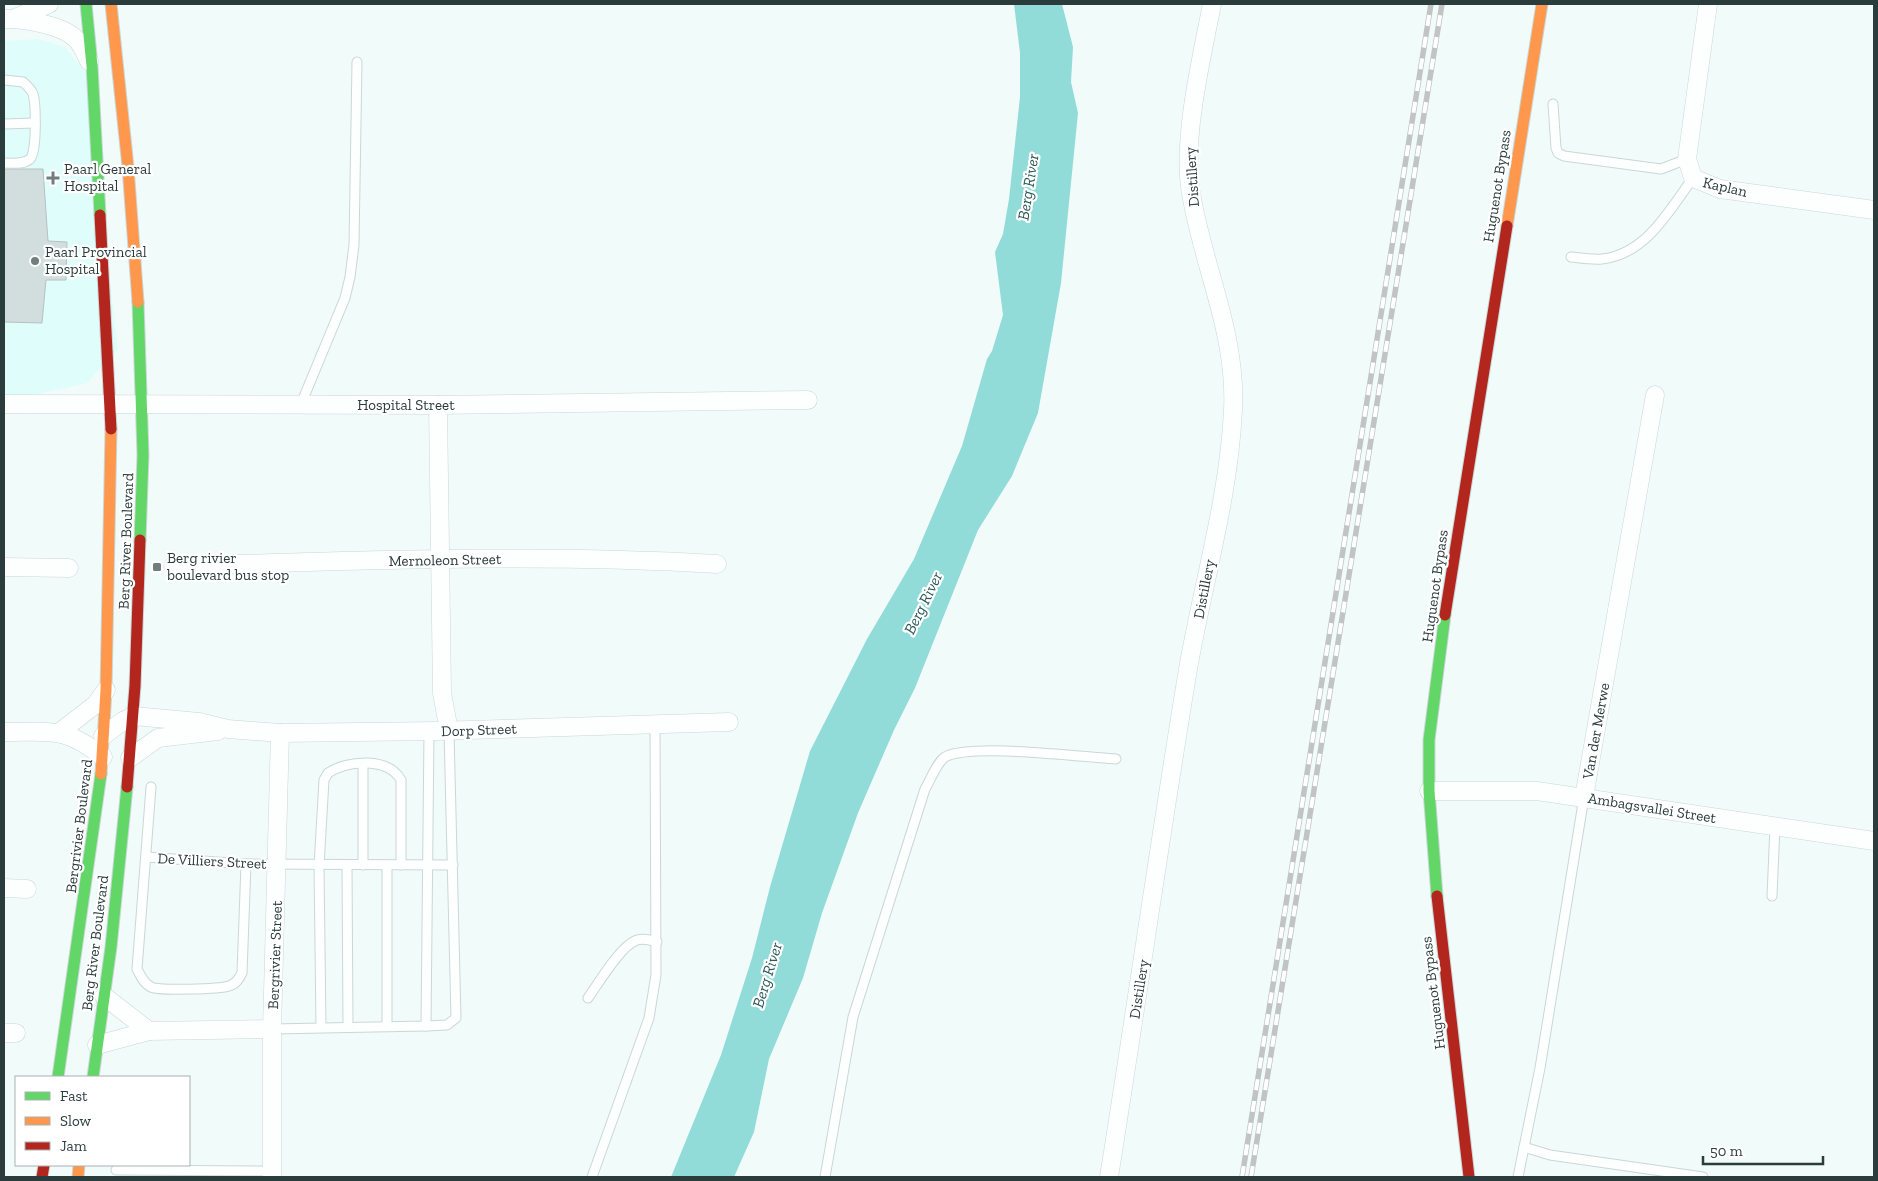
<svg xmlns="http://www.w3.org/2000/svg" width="1878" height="1181" font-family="'Zilla Slab',serif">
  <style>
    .built { fill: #dffdfb }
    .water { fill: #91dcd8 }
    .building { fill: #d1dedd; stroke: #b5c2c1 }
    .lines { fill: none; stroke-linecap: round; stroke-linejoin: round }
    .lane-casing { stroke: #cad7d6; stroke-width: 11 }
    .street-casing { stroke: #cad7d6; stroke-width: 19 }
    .fast-casing { stroke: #cad7d6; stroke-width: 13 }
    .slow-casing { stroke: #cad7d6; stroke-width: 13 }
    .jam-casing { stroke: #cad7d6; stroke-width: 13 }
    .lane { stroke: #fdfefe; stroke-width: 9 }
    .street { stroke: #fdfefe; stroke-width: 18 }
    .fast { stroke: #63d668; stroke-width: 11 }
    .slow { stroke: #ff974d; stroke-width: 11 }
    .jam { stroke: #b3261e; stroke-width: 11 }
    .rail-casing { stroke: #c0c4c3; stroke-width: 5.5 }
    .rail { stroke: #fff; stroke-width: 4; stroke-dasharray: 11; stroke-linecap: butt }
    .poi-dot { fill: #707f7e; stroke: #fff; stroke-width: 2 }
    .labels { text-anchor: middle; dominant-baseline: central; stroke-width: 4.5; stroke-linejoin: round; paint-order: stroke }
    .poi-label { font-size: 15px; fill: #2a3c3b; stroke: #fff; text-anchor: start }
    .street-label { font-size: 15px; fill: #2a3c3b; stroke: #fff }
    .water-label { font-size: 16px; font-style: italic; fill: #2b5957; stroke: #fff }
  </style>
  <rect width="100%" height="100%" fill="#f1fbfa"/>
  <path class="built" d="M38 39 65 47 86 73 118 349 87 383 24 397H4V41Z"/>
  <path class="water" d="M1014 4H1062L1073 47 1071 82 1078 113 1061 283 1038 413 1012 476 978 530 915 688 894 730 858 813 822 913 803 978 769 1059 754 1132 734 1177H671L721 1055 752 958 770 887 810 751 867 639 914 559 962 446 987 359 992 351 1003 315 995 252 1003 234 1009 199 1020 97V53Z"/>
  <path class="building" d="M4 169H43L48 241 67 242 66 280H46L42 323 4 322Z"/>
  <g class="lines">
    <defs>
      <g id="lane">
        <path d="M4 80 23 82C27 86 31 89 33 94 36 103 37 154 30 159 23 165 12 163 4 163"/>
        <path d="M1553 104 1556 148 1558 153 1564 156 1661 169 1687 159"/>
        <path d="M4 124 35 123"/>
        <path d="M1571 257C1581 258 1592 260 1602 259 1646 254 1669 211 1693 178"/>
        <path d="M301 404 345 298 350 277 354 245 357 62"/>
        <path d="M363 764V865"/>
        <path d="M151 787 137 969C141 976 143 983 151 987 159 991 220 989 229 986 236 984 239 979 242 973L246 864"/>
        <path d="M146 857 246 864 453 865"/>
        <path d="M347 865 348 1026"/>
        <path d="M387 865V1026"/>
        <path d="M1772 896 1775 826"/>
        <path d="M588 998C598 984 621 945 637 940 644 938 650 940 657 942"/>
        <path d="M426 1026 429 731"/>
        <path d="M321 1027 319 866 324 780 328 773C348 760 388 757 401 780V865"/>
        <path d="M272 1029 426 1026 447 1025 456 1018 449 731"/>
        <path d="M1524 1147 1550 1155 1703 1177"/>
        <path d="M116 1170 272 1171"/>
        <path d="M592 1177 649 1018 656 975 655 724"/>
        <path d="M825 1177 853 1017 925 789C930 781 937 762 945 757 971 743 1081 757 1116 759"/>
        <path d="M1518 1177 1540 1068 1584 797"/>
      </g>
      <g id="street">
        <path d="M1708 4 1687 159 1693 178 1720 189 1874 210"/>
        <path d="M15 18 49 4"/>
        <path d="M4 19C22 18 61 25 75 38 82 44 85 53 89 61"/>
        <path d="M4 404 438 405 808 400"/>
        <path d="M438 405 442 693 449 731"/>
        <path d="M173 566C354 561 536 553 717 564"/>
        <path d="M4 567 69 568"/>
        <path d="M4 732C49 732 65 726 103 757"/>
        <path d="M60 732 96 704 106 690"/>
        <path d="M103 736 123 721 134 716 199 722 228 729 280 733 437 731 729 722"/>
        <path d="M130 758 158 738 218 731"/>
        <path d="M1429 791H1537L1874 841"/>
        <path d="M1584 797 1655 395"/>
        <path d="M4 888 27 889"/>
        <path d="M104 996 149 1031"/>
        <path d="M4 1033H16"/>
        <path d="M97 1045 149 1031 272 1029"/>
        <path d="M272 1177V1029L280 733"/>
        <path d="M1109 1177C1136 1008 1160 838 1188 669 1203 583 1229 497 1233 410 1237 331 1201 263 1190 187 1183 135 1202 56 1212 4"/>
      </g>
      <g id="fast">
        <path d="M86 4 92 66 100 215"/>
        <path d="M138 302 143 455 140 540"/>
        <path d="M1437 896 1429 791V740L1445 615"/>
        <path d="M58 1077 101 774"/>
        <path d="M93 1077 111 947 127 787"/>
      </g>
      <g id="slow">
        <path d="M111 4 128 167 138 302"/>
        <path d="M1507 226 1542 4"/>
        <path d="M101 774 106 690 111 429"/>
        <path d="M78 1177 79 1165"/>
      </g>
      <g id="jam">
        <path d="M100 215 111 429"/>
        <path d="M1445 615 1507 226"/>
        <path d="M127 787 135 686 140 540"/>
        <path d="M1437 896 1469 1177"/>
        <path d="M42 1177 44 1165"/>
      </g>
    </defs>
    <use href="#lane" class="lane-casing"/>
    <use href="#street" class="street-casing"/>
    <use href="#fast" class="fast-casing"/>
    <use href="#slow" class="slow-casing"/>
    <use href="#jam" class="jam-casing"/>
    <use href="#lane" class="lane"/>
    <use href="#street" class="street"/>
    <use href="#fast" class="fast"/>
    <use href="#slow" class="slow"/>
    <use href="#jam" class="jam"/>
    <defs>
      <g id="rail">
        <path d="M1242 1177 1431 4"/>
        <path d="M1251 1177 1442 4"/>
      </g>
    </defs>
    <use href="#rail" class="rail-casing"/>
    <use href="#rail" class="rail"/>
  </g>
  <g class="poi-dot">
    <path d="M50.5 170.5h5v5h5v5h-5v5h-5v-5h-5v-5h5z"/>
    <circle cx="35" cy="261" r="5"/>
    <rect x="152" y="562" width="10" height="10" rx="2.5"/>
  </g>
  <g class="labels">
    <g class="poi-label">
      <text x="64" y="169">Paarl General<tspan x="64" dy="17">Hospital</tspan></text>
      <text x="45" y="252">Paarl Provincial<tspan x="45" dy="17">Hospital</tspan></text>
      <text x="167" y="558">Berg rivier<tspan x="167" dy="17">boulevard bus stop</tspan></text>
    </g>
    <g class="street-label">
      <text transform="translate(1192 177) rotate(-94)">Distillery</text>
      <text transform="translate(1497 186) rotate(-81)">Huguenot Bypass</text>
      <text transform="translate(1725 187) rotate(13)">Kaplan</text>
      <text x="406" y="405">Hospital Street</text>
      <text transform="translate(126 541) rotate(-88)">Berg River Boulevard</text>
      <text transform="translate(445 560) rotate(-1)">Mernoleon Street</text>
      <text transform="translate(1435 586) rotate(-82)">Huguenot Bypass</text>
      <text transform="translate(1204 589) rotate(-79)">Distillery</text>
      <text transform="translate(479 730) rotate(-2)">Dorp Street</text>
      <text transform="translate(1596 731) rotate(-80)">Van der Merwe</text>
      <text transform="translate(1652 808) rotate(9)">Ambagsvallei Street</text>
      <text transform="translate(79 826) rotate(-83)">Bergrivier Boulevard</text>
      <text transform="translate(212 861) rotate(3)">De Villiers Street</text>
      <text transform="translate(95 943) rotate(-83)">Berg River Boulevard</text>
      <text transform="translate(275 955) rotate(-88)">Bergrivier Street</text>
      <text transform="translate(1139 989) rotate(-81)">Distillery</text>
      <text transform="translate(1433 993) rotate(-97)">Huguenot Bypass</text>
    </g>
    <g class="water-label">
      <text transform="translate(1028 187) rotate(-81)">Berg River</text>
      <text transform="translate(923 603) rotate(-64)">Berg River</text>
      <text transform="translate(767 975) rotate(-73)">Berg River</text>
    </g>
  </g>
  <rect width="1878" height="1181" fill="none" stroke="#2a3c3b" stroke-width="10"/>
  <rect x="15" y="1076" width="175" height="90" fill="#ffffff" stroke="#aab1b1"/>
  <rect x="25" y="1092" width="25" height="8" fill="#63d668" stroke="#aab1b1"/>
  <text x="60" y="1101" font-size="15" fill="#2a3c3b">Fast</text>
  <rect x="25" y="1117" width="25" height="8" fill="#ff974d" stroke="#aab1b1"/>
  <text x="60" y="1126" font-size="15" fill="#2a3c3b">Slow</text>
  <rect x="25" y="1142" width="25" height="8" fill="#b3261e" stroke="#aab1b1"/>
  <text x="60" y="1151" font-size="15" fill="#2a3c3b">Jam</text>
  <path d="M1703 1156v8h120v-8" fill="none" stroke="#2a3c3b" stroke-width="2.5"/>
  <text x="1710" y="1156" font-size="15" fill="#2a3c3b" stroke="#ffffff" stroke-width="4" paint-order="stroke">50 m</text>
</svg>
